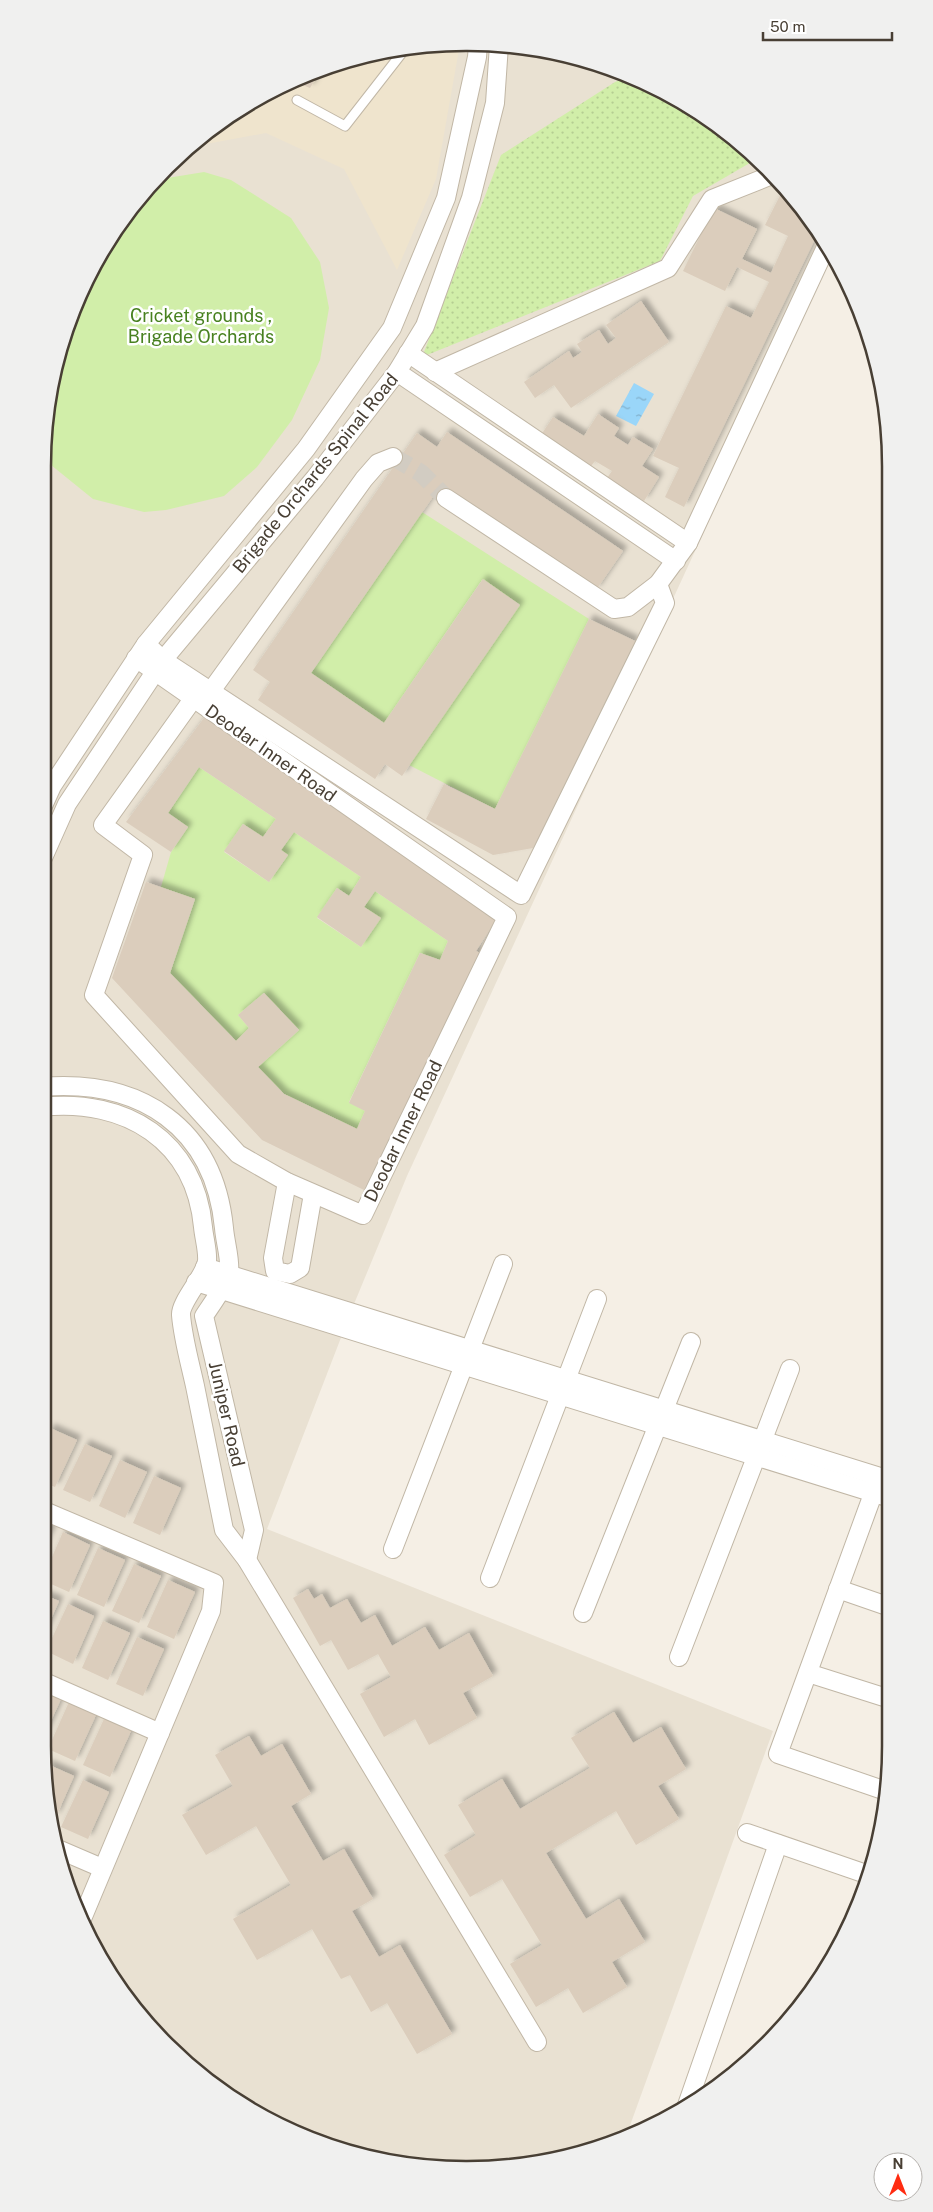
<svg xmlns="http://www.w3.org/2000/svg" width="933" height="2212" font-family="'Public Sans',sans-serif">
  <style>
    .residential { fill: #e9e1d2 }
    .education { fill: #efe4cd }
    .park { fill: #d1eea9 }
    .garden { fill: url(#garden-dots) }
    .water { fill: url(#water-ripples) }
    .building { fill: #dbcdbc; filter: url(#shadow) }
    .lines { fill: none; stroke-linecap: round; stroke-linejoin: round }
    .street-tunnel { stroke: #d2ccc2; stroke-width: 18; stroke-dasharray: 18 9; stroke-linecap: butt }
    .lane-casing { stroke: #c1b7a6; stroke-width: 11 }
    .street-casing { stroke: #c1b7a6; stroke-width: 20 }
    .lane { stroke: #fff; stroke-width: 9 }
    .street { stroke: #fff; stroke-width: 18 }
    .labels { text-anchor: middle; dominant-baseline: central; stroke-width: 5; stroke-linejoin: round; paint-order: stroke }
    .park-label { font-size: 18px; fill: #488120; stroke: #fff }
    .street-label { font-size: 18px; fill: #483f34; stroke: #fff }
    .rim { fill: none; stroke: #483f34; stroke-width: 2.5 }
  </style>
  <defs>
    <pattern id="garden-dots" width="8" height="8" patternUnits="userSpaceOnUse" patternTransform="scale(1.25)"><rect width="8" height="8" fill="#d1eea9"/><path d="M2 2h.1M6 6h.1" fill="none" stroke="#b5cd92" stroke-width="1.8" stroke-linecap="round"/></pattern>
    <pattern id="water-ripples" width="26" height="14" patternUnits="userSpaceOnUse" patternTransform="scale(1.25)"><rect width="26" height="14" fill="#9ad6f9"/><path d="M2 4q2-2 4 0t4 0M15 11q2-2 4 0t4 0" fill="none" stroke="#80afca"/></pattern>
    <filter id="shadow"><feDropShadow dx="4.5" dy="-4.5" stdDeviation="2.5" flood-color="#0004"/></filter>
  </defs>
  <rect width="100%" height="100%" fill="#f5efe5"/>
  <path class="residential" d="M438 43 522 46 603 65 702 114 785 187 831 256 407 1176 354 1304 267 1529 773 1731 628 2131 549 2161 411 2166 330 2147 255 2113 148 2025 99 1957 65 1882 42 1745 43 467 65 330 99 255 148 187 208 130 279 86 356 57Z"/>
  <path class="education" d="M438 43 460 44 436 179 397 270 344 169 266 133 190 147 208 130 279 86 356 57Z"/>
  <g class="park">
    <path d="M204 172 231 180 291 218 320 262 329 308 320 360 292 420 257 467 224 496 166 510 144 512 93 499 51 465 45 451 65 330 99 255 148 187 155 180Z"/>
    <path d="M422 512 589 619 495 809 409 765 519 604 482 580 384 723 311 673Z"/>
    <path d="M199 767 276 819 263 837 243 824 224 852 269 882 288 855 281 850 294 832 361 877 349 896 337 888 317 918 361 947 380 918 364 907 375 891 448 941 440 960 420 953 349 1102 365 1111 357 1129 284 1094 258 1067 299 1030 264 993 238 1015 249 1028 236 1041 170 973 195 899 161 887 171 852 188 827 168 813Z"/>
  </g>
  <path class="garden" d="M628 77 702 114 755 160 693 196 660 261 422 357 501 155 615 82Z"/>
  <path class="water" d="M634 383 654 394 636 426 616 416Z"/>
  <g class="building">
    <path d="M320 71 310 88 293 81Z"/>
    <path d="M785 186 817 235 684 507 665 497 679 468 653 456 726 306 751 318 769 282 737 267 725 291 683 271 714 208 757 229 742 259 771 273 788 236 765 225Z"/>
    <path d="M641 301 669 342 571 408 554 385 535 398 524 382 569 351 573 358 582 352 577 344 599 330 608 344 616 338 606 325Z"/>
    <path d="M598 414 619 428 614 436 628 445 633 437 653 449 642 466 659 477 644 501 607 478 612 471 595 461 591 466 541 435 553 417 584 436Z"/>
    <path d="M447 432 623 551 596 590 441 485 311 673 384 723 483 579 520 605 402 776 385 764 375 779 258 700 270 682 253 670 417 433 437 447Z"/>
    <path d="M589 619 635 641 533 848 493 855 426 819 444 784 495 809Z"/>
    <path d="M207 714 495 921 476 951 480 953 364 1190 262 1140 112 978 146 882 195 899 170 973 236 1041 249 1028 238 1015 264 993 299 1030 258 1067 284 1094 357 1129 365 1111 349 1103 420 953 440 960 448 941 375 891 364 907 381 918 361 947 317 917 337 888 349 896 361 877 294 832 281 850 288 855 269 882 224 851 243 824 263 837 276 819 199 767 168 813 188 827 171 852 126 822Z"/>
    <path d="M50 1428 77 1440 55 1487 42 1482V1444Z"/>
    <path d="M85 1444 112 1456 90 1502 63 1490Z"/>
    <path d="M120 1460 147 1472 125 1518 99 1506Z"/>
    <path d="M154 1476 181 1488 160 1535 133 1523Z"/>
    <path d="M42 1525 52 1529 42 1550Z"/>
    <path d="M63 1532 90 1545 69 1592 42 1580Z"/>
    <path d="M98 1548 125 1560 104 1607 77 1595Z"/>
    <path d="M134 1564 161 1576 139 1623 112 1611Z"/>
    <path d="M168 1580 195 1592 174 1639 147 1627Z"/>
    <path d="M308 1589 314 1599 322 1594 330 1608 347 1599 361 1623 375 1615 392 1646 425 1627 439 1650 469 1633 493 1676 463 1693 477 1718 429 1745 415 1719 384 1737 360 1694 391 1677 378 1654 348 1670 331 1640 320 1646 293 1598Z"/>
    <path d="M42 1594 59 1601 42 1639Z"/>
    <path d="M68 1604 94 1616 73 1664 46 1651Z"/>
    <path d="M103 1621 130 1633 108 1680 82 1668Z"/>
    <path d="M137 1637 164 1649 143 1696 116 1684Z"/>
    <path d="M42 1691 61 1699 42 1740Z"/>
    <path d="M69 1702 96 1715 75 1761 48 1749Z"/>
    <path d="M614 1712 633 1743 661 1727 686 1769 658 1786 679 1819 636 1845 616 1811 546 1853 586 1919 619 1899 645 1942 612 1962 627 1987 583 2013 568 1988 536 2007 510 1964 542 1945 502 1879 470 1897 444 1855 476 1835 458 1805 502 1779 520 1809 590 1768 571 1738Z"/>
    <path d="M104 1719 131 1731 110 1777 83 1765Z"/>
    <path d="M249 1736 261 1756 282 1744 311 1794 291 1806 323 1861 344 1849 373 1899 352 1911 379 1957 400 1945 452 2034 417 2054 387 2003 371 2012 350 1975 341 1979 312 1929 257 1960 233 1919 291 1885 256 1826 206 1855 182 1815 233 1786 215 1755Z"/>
    <path d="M47 1764 74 1776 55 1819 46 1767Z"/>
    <path d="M83 1780 109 1792 88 1839 61 1827Z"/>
  </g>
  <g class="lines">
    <path class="street-tunnel" d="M393 457 421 473 446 498"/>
    <defs>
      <path id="lane" d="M297 100 345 126 405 49"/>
      <g id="street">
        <path d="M408 353 688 543"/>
        <path d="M397 372 676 561"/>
        <path d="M435 372 668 268 712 199 772 175"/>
        <path d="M446 498 614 609 628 607 658 584"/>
        <path d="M146 644 163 660 521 895 665 603 658 584 688 543 826 247"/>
        <path d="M136 658 507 917 363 1215 287 1182 238 1154 94 995 143 855 103 825 193 699"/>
        <path d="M211 691 364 479 378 463 393 457"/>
        <path d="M42 808 52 786 146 644 306 449 392 328 446 198 477 57 478 45"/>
        <path d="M42 860 67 804 163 660 315 478 397 372 425 326 471 198 495 103 499 45"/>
        <path d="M42 1087C141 1079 214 1127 224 1228 225 1242 231 1260 229 1274 228 1282 209 1308 204 1316L254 1530 247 1560"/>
        <path d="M42 1107C126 1098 195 1141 203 1227 204 1238 208 1251 207 1261 205 1276 180 1302 181 1315 183 1339 190 1363 195 1386 205 1434 214 1482 224 1530L247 1560 537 2042"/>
        <path d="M287 1182 273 1258 275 1271 290 1274 300 1268 313 1194"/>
        <path d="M205 1267 890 1480"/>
        <path d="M196 1282 890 1498"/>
        <path d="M877 1483 778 1754 883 1790"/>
        <path d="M42 1510 214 1583 211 1611 82 1919"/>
        <path d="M393 1549 503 1264"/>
        <path d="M490 1578 597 1299"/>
        <path d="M838 1589 890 1607"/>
        <path d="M583 1613 691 1342"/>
        <path d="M679 1657 790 1369"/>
        <path d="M808 1673 890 1699"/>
        <path d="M42 1681 160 1733"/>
        <path d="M747 1833 869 1875"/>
        <path d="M60 1850 102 1868"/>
        <path d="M686 2108 778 1844"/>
      </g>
    </defs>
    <use href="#lane" class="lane-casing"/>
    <use href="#street" class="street-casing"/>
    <use href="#lane" class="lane"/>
    <use href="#street" class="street"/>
  </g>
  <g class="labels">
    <g class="park-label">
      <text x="201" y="315">Cricket grounds ,<tspan x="201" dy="21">Brigade Orchards</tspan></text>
    </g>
    <g class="street-label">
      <text transform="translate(315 473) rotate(-51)">Brigade Orchards Spinal Road</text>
      <text transform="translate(271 753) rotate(35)">Deodar Inner Road</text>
      <text transform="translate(403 1131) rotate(-64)">Deodar Inner Road</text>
      <text transform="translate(227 1414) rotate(77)">Juniper Road</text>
    </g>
  </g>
  <path d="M0 0H933V2212H0ZM466 51H467A415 415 0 0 1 882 466V1746A415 415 0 0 1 467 2161H466A415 415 0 0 1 51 1746V466A415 415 0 0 1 466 51Z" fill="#f0f0ef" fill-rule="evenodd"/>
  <path class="rim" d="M466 51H467A415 415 0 0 1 882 466V1746A415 415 0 0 1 467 2161H466A415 415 0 0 1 51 1746V466A415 415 0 0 1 466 51Z"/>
  <g transform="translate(898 2177)"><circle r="24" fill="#ffffff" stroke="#b6b2ae"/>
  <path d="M0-4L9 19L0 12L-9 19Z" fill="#ff2c11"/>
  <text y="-8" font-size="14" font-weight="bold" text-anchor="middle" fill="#483f34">N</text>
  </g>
  <path d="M763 32v8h129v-8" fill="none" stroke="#483f34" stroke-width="2.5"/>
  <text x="770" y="32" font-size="15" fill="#483f34" stroke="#ffffff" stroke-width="4" paint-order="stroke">50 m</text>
</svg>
